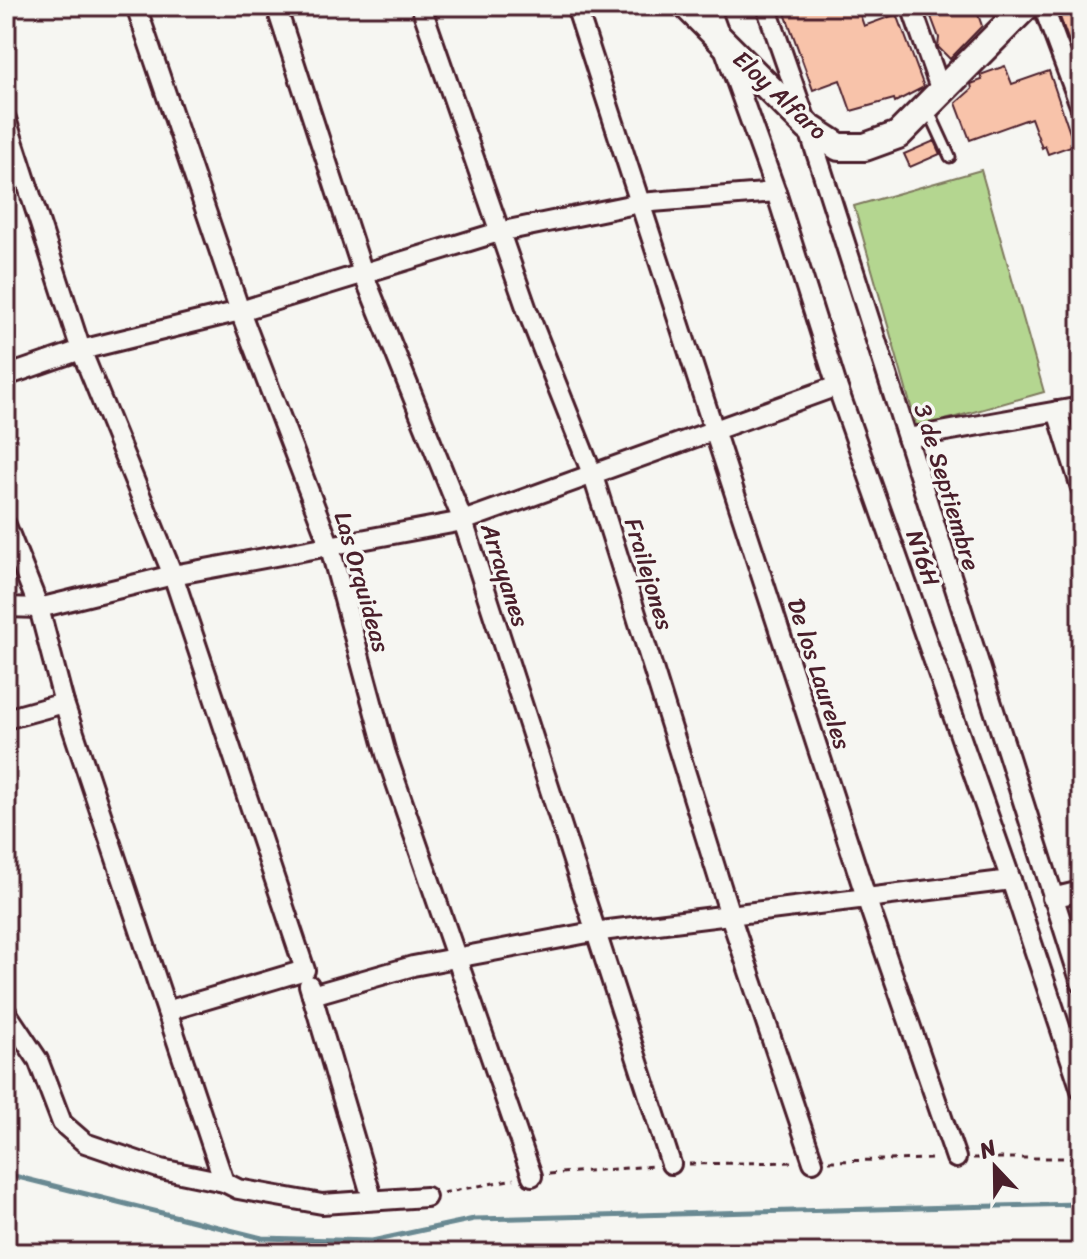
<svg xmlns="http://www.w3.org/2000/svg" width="1087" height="1259" font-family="Sriracha,sans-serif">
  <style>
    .green { fill: #b4d690; stroke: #7f7a5e; stroke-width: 2 }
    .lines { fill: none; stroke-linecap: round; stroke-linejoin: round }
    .stream { stroke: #698992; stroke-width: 5 }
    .building { fill: #f8c3aa; stroke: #4a1f2b; stroke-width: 2 }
    .lane-casing { stroke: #4a1f2b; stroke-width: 15 }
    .street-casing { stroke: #4a1f2b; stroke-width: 24 }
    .secondary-casing { stroke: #4a1f2b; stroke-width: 32 }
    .path { stroke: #4a1f2b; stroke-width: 3; stroke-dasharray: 6 6; stroke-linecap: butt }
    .lane { stroke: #f6f6f2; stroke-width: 9 }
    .street { stroke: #f6f6f2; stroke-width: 18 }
    .secondary { stroke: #f6f6f2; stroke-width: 26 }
    .labels { text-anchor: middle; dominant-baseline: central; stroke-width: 7; stroke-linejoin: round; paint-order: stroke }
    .street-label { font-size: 24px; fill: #4a1f2b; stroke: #f6f6f2 }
  </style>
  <rect width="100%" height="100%" fill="#f6f6f2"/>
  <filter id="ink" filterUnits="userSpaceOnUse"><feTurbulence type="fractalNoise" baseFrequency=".0125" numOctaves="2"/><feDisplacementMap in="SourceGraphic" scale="16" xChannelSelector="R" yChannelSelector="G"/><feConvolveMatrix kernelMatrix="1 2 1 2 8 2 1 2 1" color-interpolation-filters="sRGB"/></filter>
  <g filter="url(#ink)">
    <path class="green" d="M981 170 1044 392 917 428 854 206Z"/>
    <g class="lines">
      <path class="stream" d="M6 1174 262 1238 372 1241 474 1219 1078 1204"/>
    </g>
    <g class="building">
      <path d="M804 6H857L864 26 897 14 924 87 895 102 894 99 851 111 840 80 813 90 785 13Z"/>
      <path d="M927 6H975L982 26 950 59 938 47 939 38Z"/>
      <path d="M1067 6H1077L1081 17V74L1057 9Z"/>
      <path d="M1005 66 1012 84 1049 71 1074 145 1048 154 1045 146 1042 148 1031 118 970 140 956 103 972 89 971 84 982 80 980 75Z"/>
      <path d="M934 141 940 154 910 167 904 154Z"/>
    </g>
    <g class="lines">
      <defs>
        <path id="lane" d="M928 109 950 157"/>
        <g id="street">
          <path d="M136 6 240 311 329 544 386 754 532 1176"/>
          <path d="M276 6 363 273 463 521 671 1164"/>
          <path d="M421 6 527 310 593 476 730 915 813 1162"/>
          <path d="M576 6 867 900 956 1158"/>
          <path d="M709 6 776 192 837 386 1011 880 1081 1090"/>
          <path d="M766 6 808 127 1081 983"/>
          <path d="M911 6 941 91"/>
          <path d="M1043 6 1081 108"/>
          <path d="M6 119 81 350 173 575 305 970 167 1011"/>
          <path d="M6 376 81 350 240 311 499 232 640 203 776 192"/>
          <path d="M1057 411 1081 488"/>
          <path d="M907 438 1081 407"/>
          <path d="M6 525 39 608 64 703 224 1182"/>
          <path d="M6 607 39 608 173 575 463 521 837 386"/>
          <path d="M6 719 64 703"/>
          <path d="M1052 898 1081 891"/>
          <path d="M309 985 372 1198"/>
          <path d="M312 995 413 966 593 932 1011 880"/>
          <path d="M6 1012 38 1060 62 1123 85 1143 161 1169 224 1182 238 1189 322 1204 426 1197"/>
        </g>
        <path id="secondary" d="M687 6 808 127 839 147H865L898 135 1026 6"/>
      </defs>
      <use href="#lane" class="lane-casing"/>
      <use href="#street" class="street-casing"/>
      <use href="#secondary" class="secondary-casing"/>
      <g class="path">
        <path d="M973 1158H1081"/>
        <path d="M829 1161 937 1159"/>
        <path d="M689 1164 793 1162"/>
        <path d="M549 1174 653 1166"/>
        <path d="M443 1193 514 1179"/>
      </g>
      <use href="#lane" class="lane"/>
      <use href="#street" class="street"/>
      <use href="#secondary" class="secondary"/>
    </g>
  </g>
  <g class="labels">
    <g class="street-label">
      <text transform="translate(780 95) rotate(43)">Eloy Alfaro</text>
      <text transform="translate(947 487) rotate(73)">3 de Septiembre</text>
      <text transform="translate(923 558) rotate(71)">N16H</text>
      <text transform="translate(649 574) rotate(73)">Frailejones</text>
      <text transform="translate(505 575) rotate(72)">Arrayanes</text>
      <text transform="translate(362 582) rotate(74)">Las Orquideas</text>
      <text transform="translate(819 674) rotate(72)">De los Laureles</text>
    </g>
  </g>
  <rect width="1087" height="1259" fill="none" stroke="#f6f6f2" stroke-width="32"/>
  <rect x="16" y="16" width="1055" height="1227" fill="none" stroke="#4a1f2b" stroke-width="3" filter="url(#ink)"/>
  <g transform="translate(995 1167) rotate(338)" stroke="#f6f6f2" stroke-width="6" paint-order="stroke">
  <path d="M0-6L14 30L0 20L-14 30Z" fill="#4a1f2b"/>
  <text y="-12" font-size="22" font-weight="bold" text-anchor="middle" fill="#4a1f2b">N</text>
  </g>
</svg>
